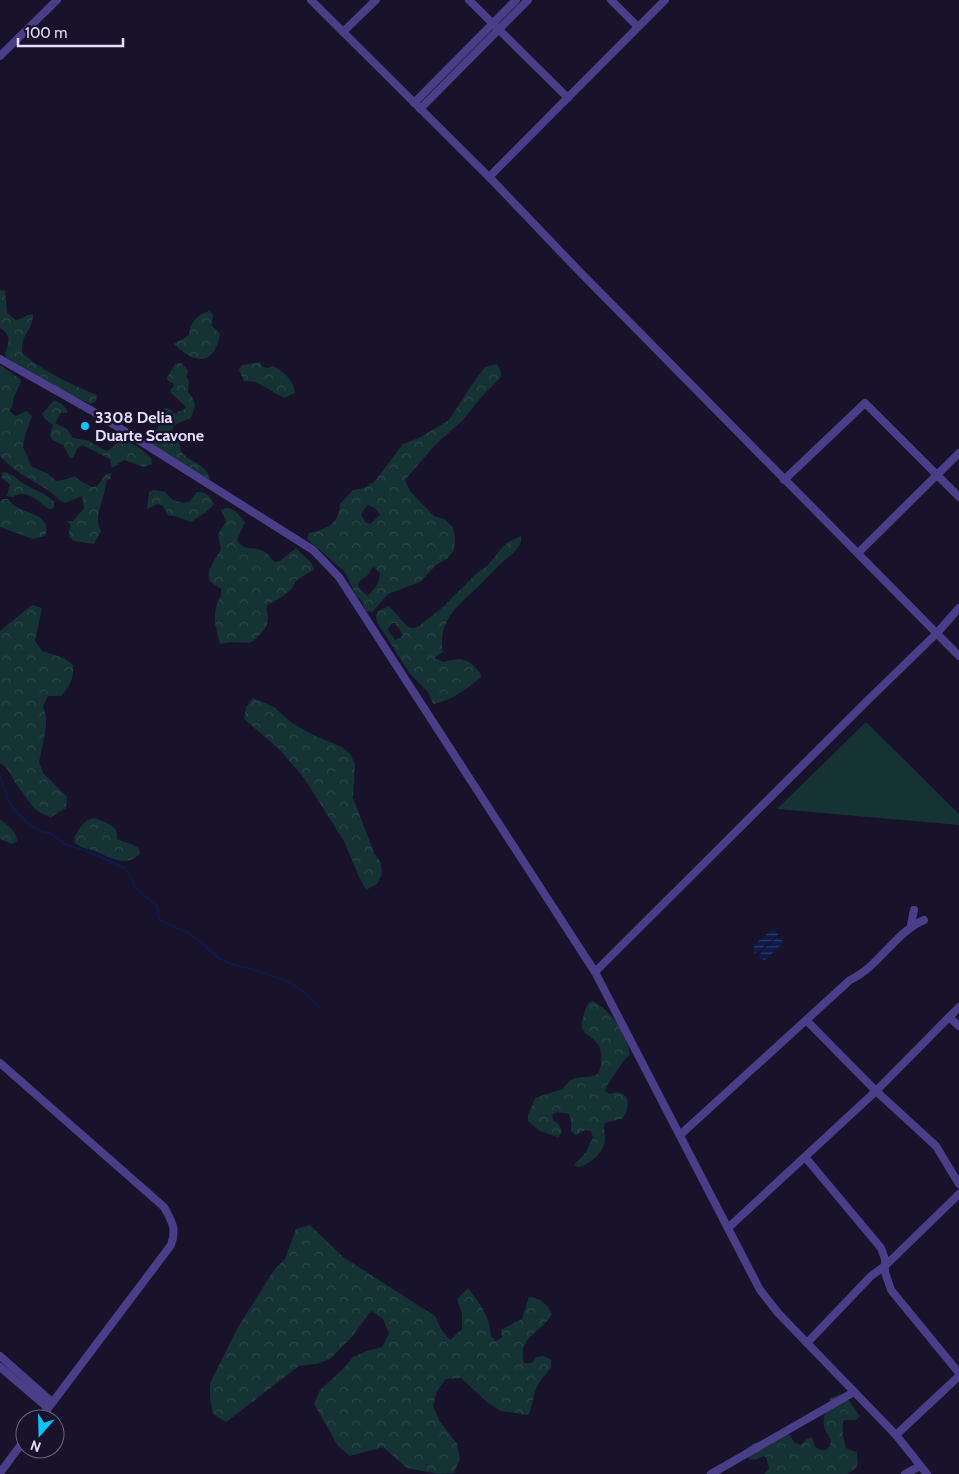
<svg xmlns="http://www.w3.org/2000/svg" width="959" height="1474" font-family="Cabin,sans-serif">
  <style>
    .grass { fill: #153235 }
    .forest { fill: url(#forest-crowns); fill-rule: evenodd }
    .water { fill: url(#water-rules) }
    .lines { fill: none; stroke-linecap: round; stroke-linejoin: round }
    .stream { stroke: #0c1b49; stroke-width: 2 }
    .minor { stroke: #4a3e89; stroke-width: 8 }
    .poi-dot { fill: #0dc5f9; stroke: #19122b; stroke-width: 2 }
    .labels { text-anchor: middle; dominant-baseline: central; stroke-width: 5; stroke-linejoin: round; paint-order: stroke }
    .poi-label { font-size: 16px; font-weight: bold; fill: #e5ddfe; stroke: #19122b; text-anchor: start }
  </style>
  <defs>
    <pattern id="forest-crowns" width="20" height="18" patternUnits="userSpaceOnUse" patternTransform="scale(1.25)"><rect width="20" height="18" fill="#153235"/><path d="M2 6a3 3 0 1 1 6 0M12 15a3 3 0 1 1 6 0" fill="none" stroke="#2c4649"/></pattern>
    <pattern id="water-rules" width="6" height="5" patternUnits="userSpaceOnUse" patternTransform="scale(1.25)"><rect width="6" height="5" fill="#0c1b49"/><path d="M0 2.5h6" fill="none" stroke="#2f3c64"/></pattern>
  </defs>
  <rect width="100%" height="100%" fill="#19122b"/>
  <path class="grass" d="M866 722 959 814V825L777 809Z"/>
  <g class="forest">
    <path d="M0 290 5 291 7 313 16 320C23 319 26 315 33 314 33 327 26 331 23 341 22 344 22 350 22 353 42 371 72 385 97 395L96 401 91 404 64 392 6 357 5 354C9 343 12 335 0 328Z"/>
    <path d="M209 311 213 314 212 326 220 334C214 367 194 364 174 344L189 335C189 323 198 314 209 311Z"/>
    <path d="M260 362 263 367 268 368 273 366C284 371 294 381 295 393L284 398 256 382 244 381 239 370 242 365Z"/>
    <path d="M181 363 188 371 186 376 189 381 188 392C197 403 196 405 191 418L174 425C170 434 176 436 180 444 178 462 207 460 210 480L170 457 146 439 147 432 158 428 164 408 171 409 172 412 177 414 178 411H182L186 407 171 393 170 390 174 386 173 383 168 381 167 378 175 364Z"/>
    <path d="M497 364 500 369 501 377 484 394 462 421 435 445 405 480 410 491 426 508 434 516 444 519 453 527 455 538 454 550 447 559 436 565 420 582 388 594 372 612 366 611 361 600 356 596 345 572 307 539 309 533C326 529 339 525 340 504L353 490 364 488 375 481 403 444 419 438 449 420 471 386 485 367ZM368 505 375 508 380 515 370 524 365 522 361 514ZM374 567 380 573C379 585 375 587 368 596L361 590 358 585 361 580 368 575 372 568Z"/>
    <path d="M0 365 20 379 21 382 14 397 12 407 9 411 16 416 26 411 32 416 25 436 23 447 32 467 47 473 56 481 67 479 75 476 79 480 92 487 97 486 106 474 111 473V478L106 481C106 498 92 516 101 531L94 544 74 541 69 537V531L71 526 67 521H73L84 508 82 496 65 503C58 500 55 495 49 491 31 479 14 472 0 456Z"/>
    <path d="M54 400 62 404 67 410V413H61L55 423 67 429 73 438 89 441 106 451C111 449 115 444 120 442 129 438 145 452 151 458L152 464 144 467 124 460 112 468 110 459 82 445 77 449 73 458H70L63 445 52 440 50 434 53 425 45 419 42 414Z"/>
    <path d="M3 472C13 473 18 481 26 485 36 491 46 493 54 502V507L52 509H49C38 502 26 487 13 497L7 496 10 485 1 477Z"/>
    <path d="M154 490 165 492 173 500 184 503 190 501 197 492C207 492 210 496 214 504L206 512 191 522 175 516H169L163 506 158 504 147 509 149 492Z"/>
    <path d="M3 499H8C17 515 54 511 45 536L33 539 0 527V501Z"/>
    <path d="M226 508C236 508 239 516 245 522L237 540C243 552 253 546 263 551 268 553 270 558 275 562L280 561 296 548 312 564 314 570C308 573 301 577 296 581 294 583 294 586 292 588 290 592 272 604 268 604L266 610C273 625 261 634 250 643L232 642 220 644C217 633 213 619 216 608 217 600 222 599 221 589 218 587 214 584 211 582 203 572 218 557 221 549 217 533 217 535 226 522L221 510Z"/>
    <path d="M521 536C523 547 512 554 505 560 496 567 488 577 480 585 459 605 437 620 443 652L434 658 444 662C462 656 471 659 482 676 467 689 453 700 433 704L428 692 410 674 377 622 376 616 378 611 389 606 408 627 414 628 419 626 444 606 477 573 487 566 502 548 510 541ZM392 623H395L403 635 401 637 395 640 388 630 390 625Z"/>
    <path d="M32 605 42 608 35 641 42 651 64 658 73 665C74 679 70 686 61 696H48L43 706 46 717V728L39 762 43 773 67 797 66 808 51 817C34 811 35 809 24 795 22 791 19 789 17 785 11 777 9 768 0 763V631Z"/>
    <path d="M253 698 274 707 292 723 313 735 342 747 350 754 355 764 353 798 374 853 381 863 382 874 377 884 366 890 359 877 345 843 304 778 280 750 244 719 246 707Z"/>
    <path d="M95 818C106 823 120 826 117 839L138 847 140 853C128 868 111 858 97 852 89 848 82 849 75 843L74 837C80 828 84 819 95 818Z"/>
    <path d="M0 819C8 826 17 831 17 841L12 844 0 839Z"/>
    <path d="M592 1001C609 1008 631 1037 629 1056L624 1060 607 1086 605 1091 610 1094C628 1087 632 1105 623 1118L605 1123C603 1129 605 1133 605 1139 605 1152 590 1164 579 1167L574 1165 586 1152 593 1137 591 1131 585 1130 576 1135 571 1131V1120L569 1114 557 1112 552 1115 553 1120C559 1123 561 1127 562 1133L558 1137 540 1131 528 1121V1115L535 1098 563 1089C574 1070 586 1082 599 1073 601 1064 603 1055 599 1046 592 1033 576 1037 584 1014 586 1008 586 1004 592 1001Z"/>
    <path d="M310 1225 343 1257 435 1316 441 1329 450 1340 462 1329V1314L457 1299 468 1288C480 1303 490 1317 491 1336L496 1341 502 1337 501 1330 522 1319 529 1297C541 1298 547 1304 552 1314 542 1333 517 1336 524 1363H532L536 1357 544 1356 551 1360V1368C544 1376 538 1382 535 1392 532 1400 533 1407 528 1415L501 1411 488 1403 461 1378 446 1379 437 1391 433 1406 439 1420 457 1444 460 1459 454 1473 438 1474 407 1468 383 1447 350 1456 338 1446 314 1404 320 1390 343 1369 353 1357 367 1351 382 1347 389 1334 383 1319 371 1311 352 1337 330 1359 316 1364 299 1366 226 1422 213 1414 210 1399V1383L237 1329 274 1270 285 1259 296 1229Z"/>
    <path d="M841 1394C850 1398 854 1409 860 1416L856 1420H844C841 1427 843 1441 847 1449L857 1452 858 1464 855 1469 847 1474H764L769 1468 766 1457 763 1456C755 1461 750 1462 743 1453 749 1443 757 1443 767 1439 773 1437 779 1433 785 1429L795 1443 801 1445 807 1439 812 1437 815 1447 820 1450H826L830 1446 831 1440C818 1422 825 1417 830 1398Z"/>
  </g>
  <g class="water">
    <path d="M773 929 777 932 778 935 755 954 753 951 755 944Z"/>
    <path d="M777 937 783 941V943L765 960 758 958 762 951Z"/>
  </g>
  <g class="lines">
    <path class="stream" d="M0 777 9 801 15 811 33 827 42 832 49 833 67 845 87 851 124 868 131 877 135 887 157 906 159 920 189 933 219 958 231 964 258 971 287 981 301 990 318 1006"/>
    <g class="minor">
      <path d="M311 0 492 180 579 271 959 656"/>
      <path d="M469 0 568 98"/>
      <path d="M611 0 638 27"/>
      <path d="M343 32 376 0"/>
      <path d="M0 56 57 0"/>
      <path d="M414 103 516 0"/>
      <path d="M420 109 528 0"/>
      <path d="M489 177 665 0"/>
      <path d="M0 359 94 412 313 550 339 577 595 972 760 1290 779 1314 896 1435 927 1474"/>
      <path d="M784 480 865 403 959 497"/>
      <path d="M858 553 959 453"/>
      <path d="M911 925 914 910"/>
      <path d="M595 972 868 700 937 633 959 608"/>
      <path d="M949 1017 959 1026"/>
      <path d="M806 1020 876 1091 936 1146 959 1184"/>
      <path d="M0 1063 164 1207C172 1222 177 1228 171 1245L40 1419"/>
      <path d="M680 1135 850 980C880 966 894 933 924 920"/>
      <path d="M805 1157 881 1248 885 1259V1272L891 1290 959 1373"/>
      <path d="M728 1228 876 1091 959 1007"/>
      <path d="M807 1343 871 1276 885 1266 959 1194"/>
      <path d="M0 1356 52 1402"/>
      <path d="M0 1367 48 1408"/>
      <path d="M896 1435 959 1376"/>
      <path d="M0 1473 25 1439"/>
      <path d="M711 1474 854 1392"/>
      <path d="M905 1474 920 1466"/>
    </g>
  </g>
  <circle class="poi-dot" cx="85" cy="426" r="5"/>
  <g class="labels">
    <g class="poi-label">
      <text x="95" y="417">3308 Delia<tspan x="95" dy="18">Duarte Scavone</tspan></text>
    </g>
  </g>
  <g transform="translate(40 1434) rotate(200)"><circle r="24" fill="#19122b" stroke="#6b637f"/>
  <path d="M0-4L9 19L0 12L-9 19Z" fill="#0dc5f9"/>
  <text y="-8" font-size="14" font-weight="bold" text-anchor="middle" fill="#e5ddfe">N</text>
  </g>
  <path d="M18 38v8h105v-8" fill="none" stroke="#e5ddfe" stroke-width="2.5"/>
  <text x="25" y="38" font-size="15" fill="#e5ddfe" stroke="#19122b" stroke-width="4" paint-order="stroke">100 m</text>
</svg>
